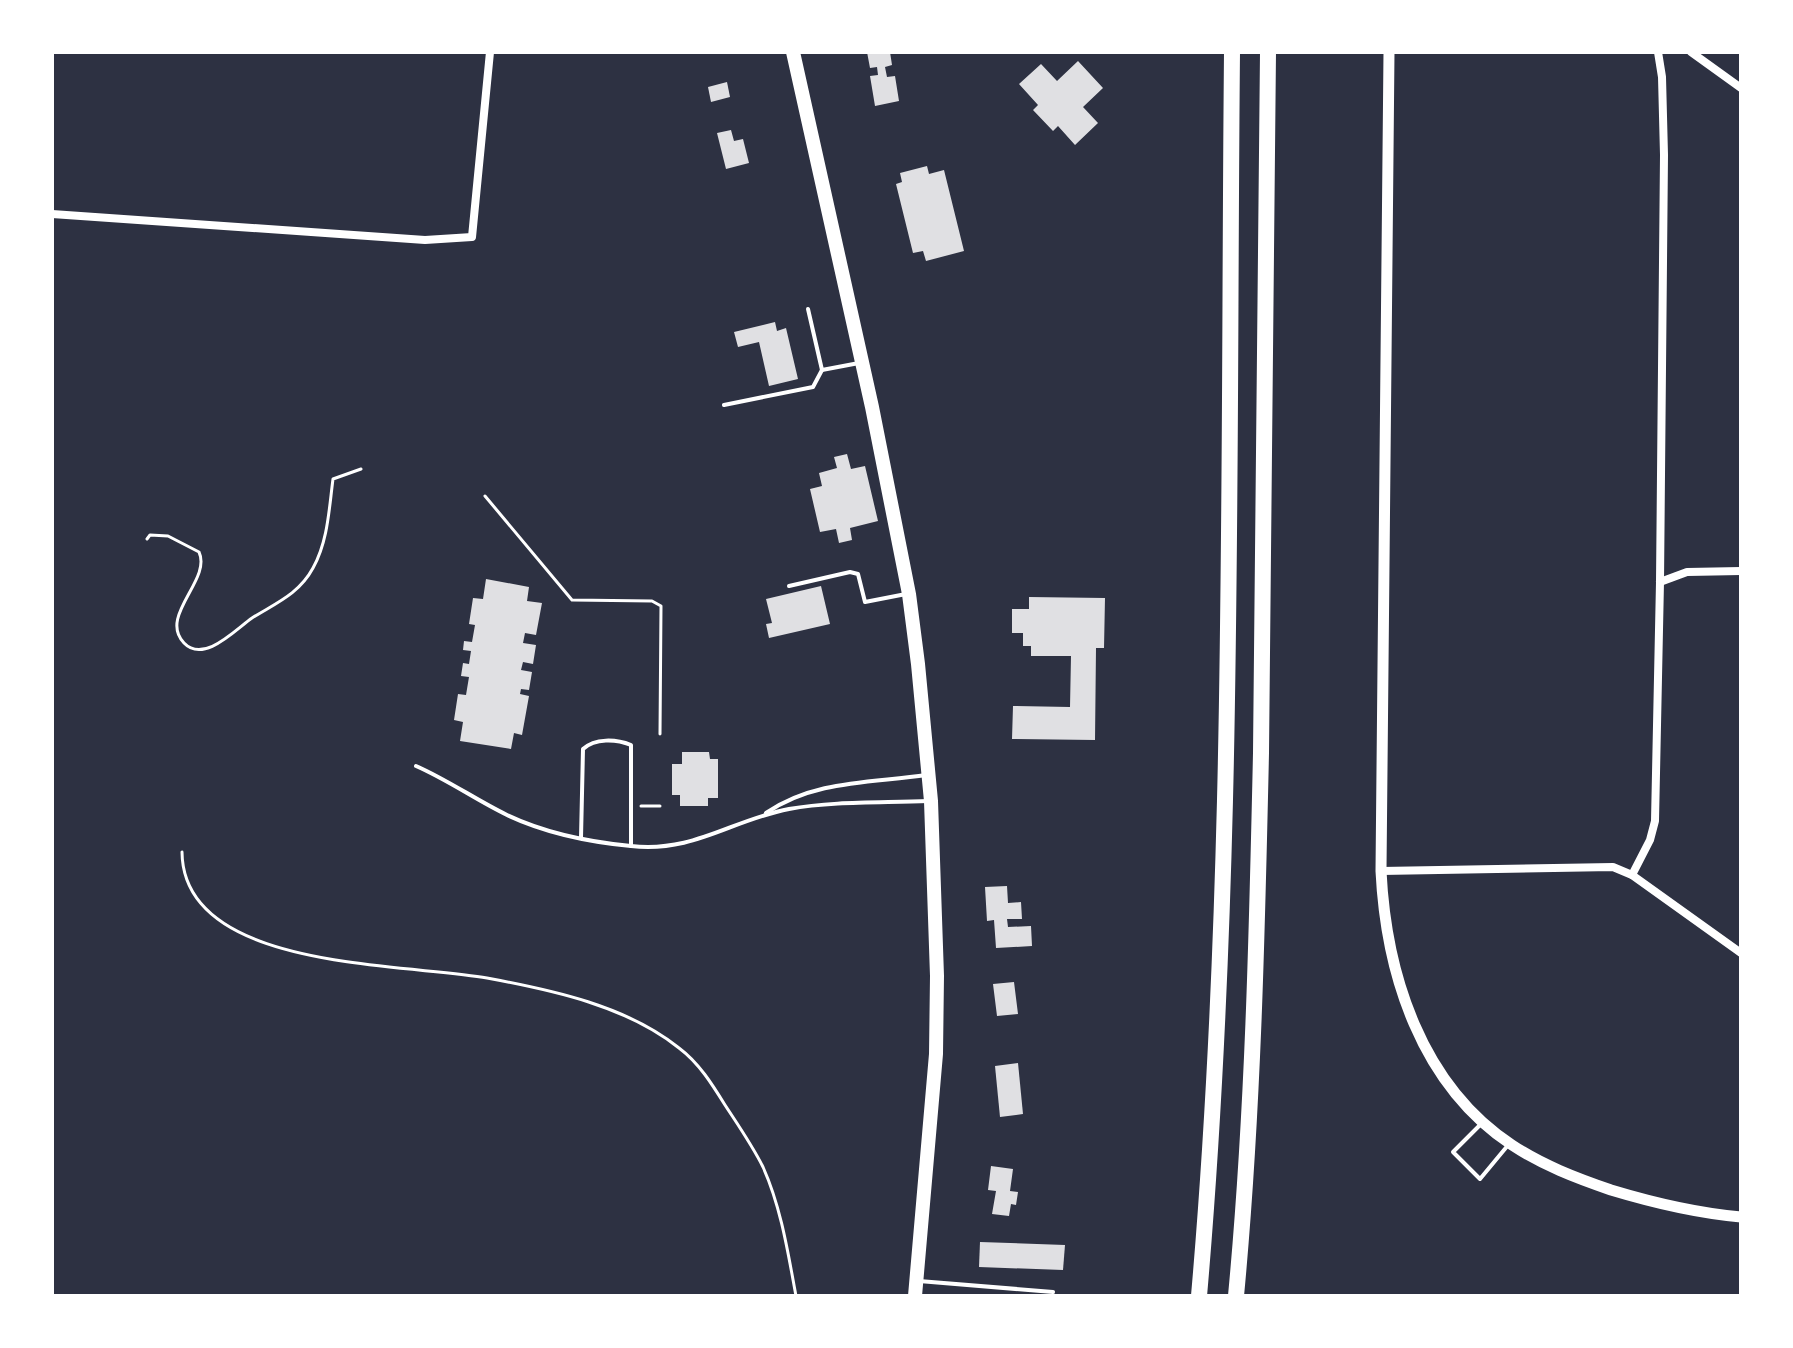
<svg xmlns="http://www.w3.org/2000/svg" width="1793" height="1348" font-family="'Fira Sans Condensed',sans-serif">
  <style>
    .building { fill: #e0e0e3 }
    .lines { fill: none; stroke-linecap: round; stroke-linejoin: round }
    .path { stroke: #fff; stroke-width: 3 }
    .service { stroke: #fff; stroke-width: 4 }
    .minor { stroke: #fff; stroke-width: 8 }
    .tertiary { stroke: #fff; stroke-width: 11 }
    .primary { stroke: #fff; stroke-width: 14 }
    .motorway { stroke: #fff; stroke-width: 16 }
  </style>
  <rect width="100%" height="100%" fill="#2d3142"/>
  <g class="building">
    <path d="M867 52H890L892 65 885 67 887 77 895 76 899 101 875 106 870 76 878 75 877 67 870 68Z"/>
    <path d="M1078 61 1103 88 1083 107 1098 123 1075 145 1058 126 1053 131 1033 110 1038 105 1019 84 1041 64 1057 81Z"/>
    <path d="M727 82 730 97 711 102 708 87Z"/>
    <path d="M731 130 734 141 743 139 749 163 726 169 717 133Z"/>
    <path d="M927 166 929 174 944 170 964 251 926 261 923 251 913 253 896 184 902 182 900 173Z"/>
    <path d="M775 322 777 331 786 328 798 379 769 386 759 342 738 347 734 332Z"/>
    <path d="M847 454 851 469 865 466 878 521 850 528 852 540 839 543 836 529 820 532 810 489 822 486 819 473 837 468 834 457Z"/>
    <path d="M486 579 529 587 527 601 542 603 536 635 525 633 523 643 536 645 533 664 523 662 521 670 532 672 529 690 521 689 520 694 529 696 522 735 514 733 511 749 460 741 463 722 454 720 458 694 466 695 469 677 461 676 463 663 469 664 471 651 463 650 464 641 472 642 475 625 469 624 473 598 483 599Z"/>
    <path d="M821 586 830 624 769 638 766 624 772 623 766 599Z"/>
    <path d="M1029 597 1105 598 1104 648H1096L1095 740 1012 739 1013 706 1070 707 1071 656H1031V646H1023V633H1012V609H1029Z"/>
    <path d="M682 752H709L710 759H718V798H708V806H680V795H672V764H682Z"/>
    <path d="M1007 886 1008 903 1021 902 1022 919H1007L1008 927 1031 926 1032 946 996 948 994 920 987 921 985 887Z"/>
    <path d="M1014 982 1018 1014 997 1016 993 984Z"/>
    <path d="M1018 1063 1023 1114 1000 1117 995 1066Z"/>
    <path d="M991 1166 1013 1169 1010 1191 1018 1192 1016 1205 1011 1204 1009 1216 992 1214 996 1191 988 1190Z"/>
    <path d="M980 1242 1065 1245 1063 1270 979 1267Z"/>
  </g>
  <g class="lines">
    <g class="path">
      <path d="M485 496 572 600 652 601 661 606 660 734"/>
      <path d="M147 539 150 535 168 536 199 552C212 580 158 616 184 643 204 664 236 629 252 618 276 603 299 594 313 568 328 541 329 509 333 479L361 469"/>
      <path d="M641 806H660"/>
      <path d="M182 852C183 971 405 963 487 978 552 990 627 1006 679 1048 699 1063 712 1084 725 1105 738 1125 752 1145 763 1167 781 1207 788 1253 796 1296"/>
    </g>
    <g class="service">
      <path d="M808 309 822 370 859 363"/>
      <path d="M724 405 813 387 822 370"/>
      <path d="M789 586 850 572 858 574 865 602 906 594"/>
      <path d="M416 766C448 780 476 800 507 815 545 833 589 842 631 846 694 853 731 820 789 809 833 801 883 803 928 801"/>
      <path d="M766 813C814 780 871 783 926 775"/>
      <path d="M581 838 583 749C595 738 616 739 631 745V846"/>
      <path d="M1481 1124 1453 1152 1480 1179 1509 1144"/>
      <path d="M919 1281 1053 1292"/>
    </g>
    <g class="minor">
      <path d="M1691 52 1741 88"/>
      <path d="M52 214 425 240 472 237 490 52"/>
      <path d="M1660 582 1687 572 1741 571"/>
      <path d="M1381 871 1613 867 1632 875 1741 953"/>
      <path d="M1632 875 1650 840 1655 821 1660 582 1664 155 1662 77 1658 52"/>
    </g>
    <path class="tertiary" d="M1389 52 1381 871C1386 974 1421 1085 1512 1145 1542 1165 1576 1178 1611 1190 1654 1203 1696 1213 1741 1217"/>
    <path class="primary" d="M793 52 872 407 909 594 918 664 931 801 937 976 936 1054 915 1296"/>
    <g class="motorway">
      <path d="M1199 1296C1235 883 1228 467 1232 52"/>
      <path d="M1236 1296C1253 1115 1257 934 1261 753 1265 519 1266 285 1268 52"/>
    </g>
  </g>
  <rect width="1793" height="1348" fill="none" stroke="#ffffff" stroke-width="108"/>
</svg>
